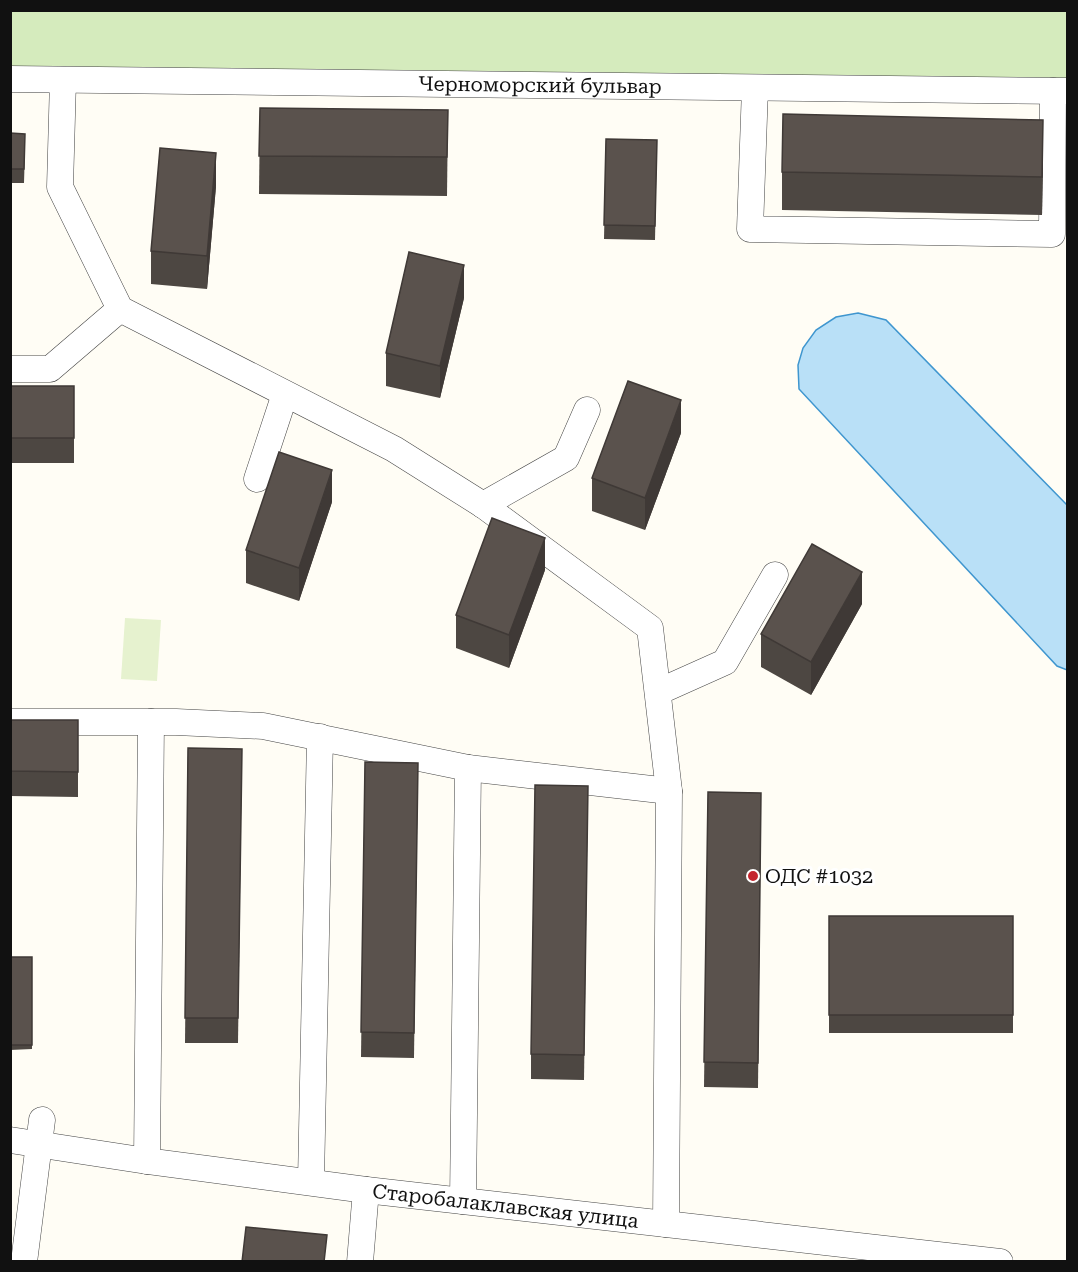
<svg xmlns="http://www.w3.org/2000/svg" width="1078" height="1272" font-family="'Roboto Serif',serif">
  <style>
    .green { fill: #d5ebbd }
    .pitch { fill: #e6f2cf }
    .water { fill: #b9e0f7; stroke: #3f96cf; stroke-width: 1.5 }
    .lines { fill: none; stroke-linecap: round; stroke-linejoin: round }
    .minor-casing { stroke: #444; stroke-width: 27 }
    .minor { stroke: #fff; stroke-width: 26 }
    .wall { fill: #4d4742 }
    .shaded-wall { fill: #3f3936 }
    .building { fill: #5a524d; stroke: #3f3936; stroke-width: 1.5 }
    .poi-dot { fill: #c4262e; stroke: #fff; stroke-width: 2 }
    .labels { text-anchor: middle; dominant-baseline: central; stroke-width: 6; stroke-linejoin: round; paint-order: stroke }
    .street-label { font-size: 20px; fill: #111; stroke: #fff }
    .poi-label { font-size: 20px; fill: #111; stroke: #fff; text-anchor: start }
  </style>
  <rect width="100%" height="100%" fill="#fffdf5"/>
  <path class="green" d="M11 11H1067V80L11 72Z"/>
  <path class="pitch" d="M125 618 161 620 157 681 121 679Z"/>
  <path class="water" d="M858 313 886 320 1067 505V670L1057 666 799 389 798 365 803 348 816 330 836 317Z"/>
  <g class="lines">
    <defs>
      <g id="minor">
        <path id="s1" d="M10 79 1068 91"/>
        <path d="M63 80 60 187 120 309 394 449 483 505 650 628 669 791 666 1224"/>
        <path d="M755 88 750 229 1052 234 1053 91"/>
        <path d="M10 369H50L120 309"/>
        <path d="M257 479 285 394"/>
        <path d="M483 505 566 458 587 410"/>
        <path d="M658 692 725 662 775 575"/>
        <path d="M10 722H176L263 726 468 768 669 791"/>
        <path id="s2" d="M10 1140 147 1161 366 1190 1000 1262"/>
        <path d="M147 1161 151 722"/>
        <path d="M311 1181 320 737"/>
        <path d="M463 1201 468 768"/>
        <path d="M24 1262 42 1120"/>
        <path d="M360 1262 366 1190"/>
      </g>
    </defs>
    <use href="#minor" class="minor-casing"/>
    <use href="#minor" class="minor"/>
  </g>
  <g class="wall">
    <path d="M260 108 448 110 447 196 259 194Z"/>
    <path d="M10 133 25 148 24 183H10Z"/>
    <path d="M606 139 657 140 655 240 604 239Z"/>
    <path d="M1043 158 1042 215 782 210V172Z"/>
    <path d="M216 186 207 289 151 284V251Z"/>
    <path d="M464 298 440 398 386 386V353Z"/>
    <rect x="10" y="386" width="64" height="77"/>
    <path d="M681 433 645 530 592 511V478Z"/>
    <path d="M332 502 299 601 246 583V550Z"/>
    <path d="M545 570 509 668 456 648V615Z"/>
    <path d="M862 604 811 695 761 667V634Z"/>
    <path d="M10 720H78V797L10 796Z"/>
    <path d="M188 748 242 749 238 1043H185Z"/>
    <path d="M365 762 418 763 414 1058 361 1057Z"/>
    <path d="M588 786 584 1080 531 1079V1054Z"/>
    <path d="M708 792 761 793 758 1088 704 1087Z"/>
    <rect x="829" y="916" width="184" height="117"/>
    <path d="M10 957H32V1049L10 1050Z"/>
  </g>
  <g class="shaded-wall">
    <path d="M1043 120V158L1042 215V177Z"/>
    <path d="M216 153V186L207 289V256Z"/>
    <path d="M464 265V298L440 398V366Z"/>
    <path d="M681 400V433L645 530V498Z"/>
    <path d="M332 470V502L299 601V568Z"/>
    <path d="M545 538V570L509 668V635Z"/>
    <path d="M862 572V604L811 695V662Z"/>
  </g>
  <g class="building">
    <path d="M260 108 448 110 447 157 259 156Z"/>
    <path d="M783 114 1043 120 1042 177 782 172Z"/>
    <path d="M10 133 25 134 24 169H10Z"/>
    <path d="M606 139 657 140 655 226 604 225Z"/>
    <path d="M160 148 216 153 207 256 151 251Z"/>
    <path d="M409 252 464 265 440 366 386 353Z"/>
    <path d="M628 381 681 400 645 498 592 478Z"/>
    <rect x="10" y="386" width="64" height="52"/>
    <path d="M279 452 332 470 299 568 246 550Z"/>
    <path d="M492 518 545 538 509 635 456 615Z"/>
    <path d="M812 544 862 572 811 662 761 634Z"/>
    <path d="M10 720H78V772L10 771Z"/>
    <path d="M188 748 242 749 238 1018H185Z"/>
    <path d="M365 762 418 763 414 1033 361 1032Z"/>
    <path d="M535 785 588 786 584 1055 531 1054Z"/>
    <path d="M708 792 761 793 758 1063 704 1062Z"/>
    <rect x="829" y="916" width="184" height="99"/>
    <rect x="10" y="957" width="22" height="88"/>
    <path d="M246 1227 327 1235 324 1262H242Z"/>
  </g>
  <circle class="poi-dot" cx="753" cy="876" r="6"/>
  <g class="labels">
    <g class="street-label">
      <text stroke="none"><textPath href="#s1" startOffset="530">Черноморский бульвар</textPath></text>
      <text stroke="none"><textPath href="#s2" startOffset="500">Старобалаклавская улица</textPath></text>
    </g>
    <g class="poi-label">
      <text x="765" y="876">ОДС #1032</text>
    </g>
  </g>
  <rect width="1078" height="1272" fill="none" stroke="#111111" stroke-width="24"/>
</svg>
